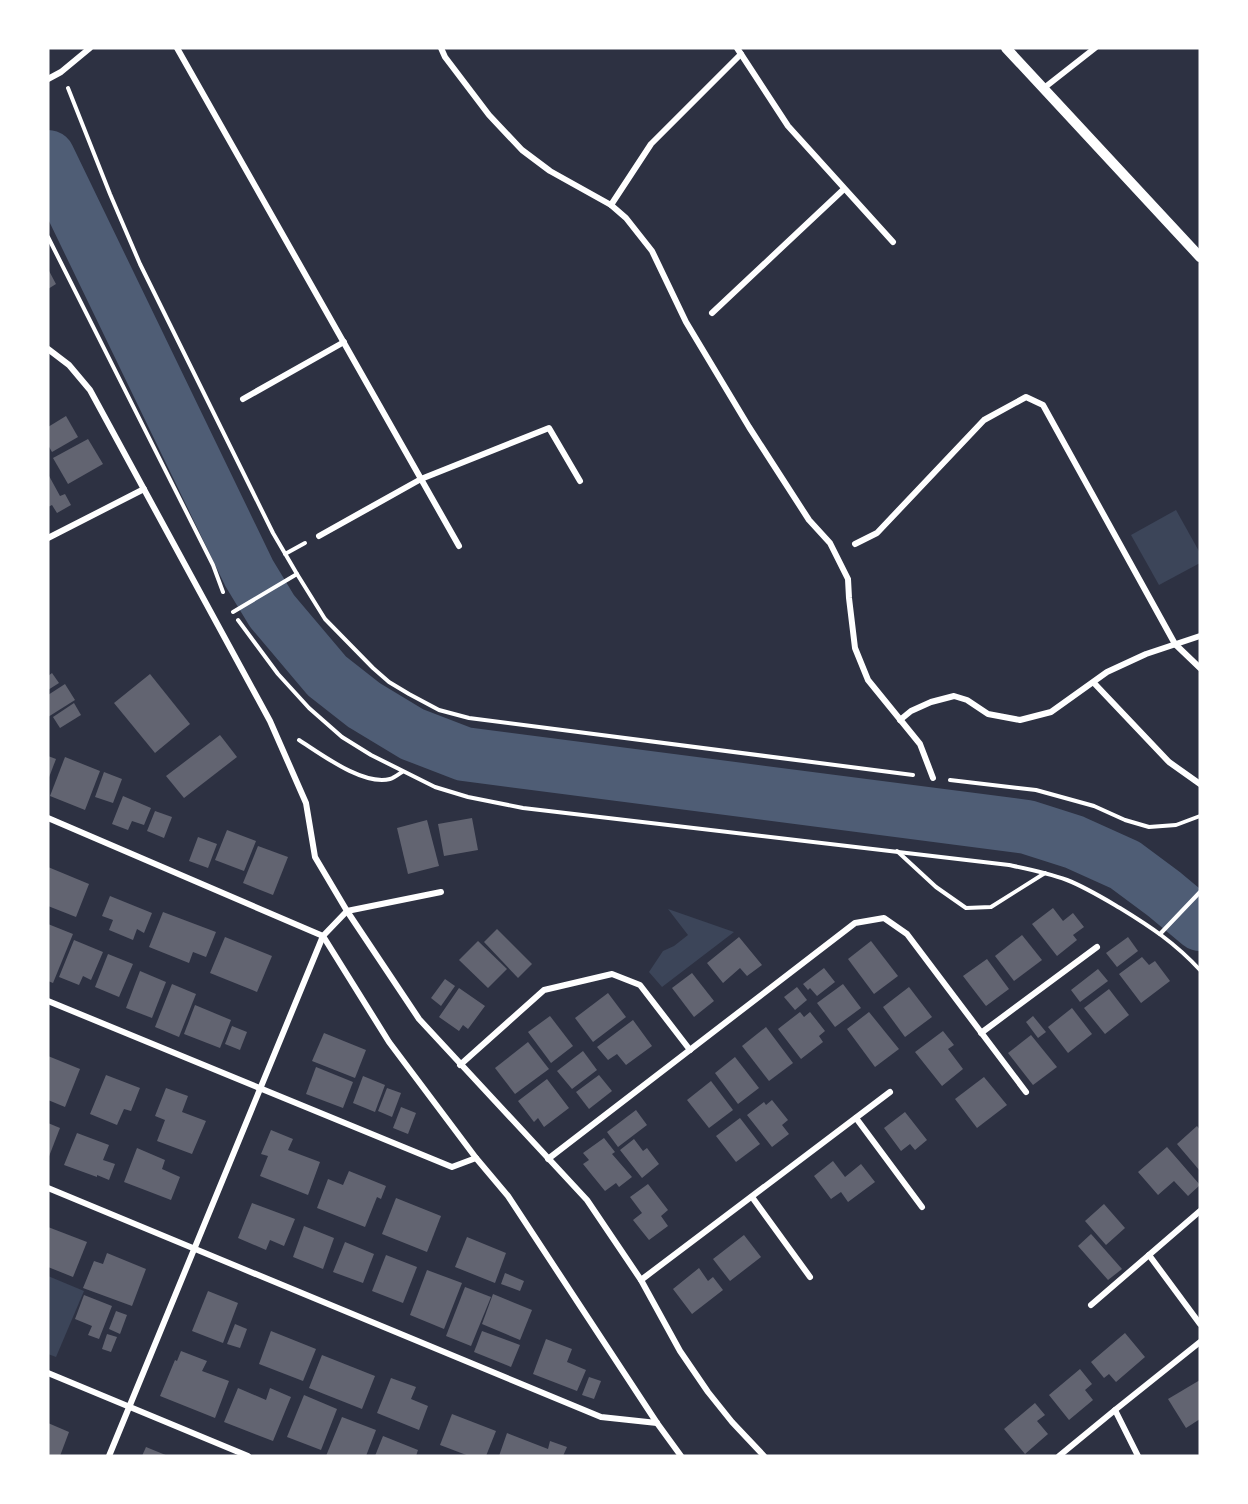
<svg xmlns="http://www.w3.org/2000/svg" width="1248" height="1504" font-family="Spectral,serif">
  <style>
    .green { fill: #3c4559 }
    .lines { fill: none; stroke-linecap: round; stroke-linejoin: round }
    .river { stroke: #4f5d75; stroke-width: 54 }
    .building { fill: #626471 }
    .path { stroke: #fff; stroke-width: 4 }
    .minor { stroke: #fff; stroke-width: 6 }
    .tertiary { stroke: #fff; stroke-width: 10 }
  </style>
  <rect width="100%" height="100%" fill="#2d3142"/>
  <g class="green">
    <path d="M1176 510 1200 553V563L1159 585 1131 535Z"/>
    <path d="M668 909 734 932 662 987 649 972 663 951 674 946 688 935Z"/>
    <path d="M48 1276 84 1291 56 1357 48 1354Z"/>
  </g>
  <g class="lines">
    <path class="river" d="M48 157 249 573 272 611 327 676 364 705 412 734 464 754 1027 827 1074 842 1125 865 1164 894 1200 924"/>
  </g>
  <g class="building">
    <path d="M48 269 56 284 48 289Z"/>
    <path d="M66 416 78 437 52 452 48 445V427Z"/>
    <path d="M88 439 103 464 68 484 53 458Z"/>
    <path d="M48 474 60 496 65 494 71 505 57 513 52 505 48 507Z"/>
    <path d="M52 673 59 683 48 690V676Z"/>
    <path d="M150 674 190 724 155 753 114 703Z"/>
    <path d="M65 684 75 700 48 717V695Z"/>
    <path d="M74 703 81 715 60 728 53 717Z"/>
    <path d="M220 735 237 757 184 798 166 776Z"/>
    <path d="M48 756 56 759 48 780Z"/>
    <path d="M65 757 100 771 85 810 50 796Z"/>
    <path d="M104 772 122 779 113 803 95 797Z"/>
    <path d="M123 796 151 808 144 825 132 821 128 830 112 824Z"/>
    <path d="M155 811 172 817 164 838 147 831Z"/>
    <path d="M472 818 478 850 444 856 438 824Z"/>
    <path d="M427 820 439 866 408 874 397 828Z"/>
    <path d="M227 830 256 841 244 871 215 860Z"/>
    <path d="M198 837 217 844 208 868 189 861Z"/>
    <path d="M258 846 288 857 273 895 243 883Z"/>
    <path d="M48 867 89 884 76 917 48 906Z"/>
    <path d="M110 896 152 913 144 933 137 929 133 940 109 930 113 920 102 916Z"/>
    <path d="M1053 908 1063 921 1073 913 1084 927 1073 935 1077 940 1057 956 1032 924Z"/>
    <path d="M163 912 216 932 206 957 193 952 189 963 149 947Z"/>
    <path d="M48 924 73 934 53 983 48 981Z"/>
    <path d="M497 929 532 964 518 978 484 942Z"/>
    <path d="M1022 935 1042 960 1014 981 995 956Z"/>
    <path d="M225 937 272 956 257 992 210 973Z"/>
    <path d="M739 937 762 965 747 976 740 968 723 983 707 963Z"/>
    <path d="M1128 937 1138 951 1117 967 1106 953Z"/>
    <path d="M74 940 103 952 91 980 83 976 79 985 59 977Z"/>
    <path d="M478 941 507 969 488 988 459 960Z"/>
    <path d="M871 941 898 976 874 994 848 959Z"/>
    <path d="M108 954 133 964 119 997 95 987Z"/>
    <path d="M1142 957 1149 965 1155 961 1170 981 1141 1003 1119 974Z"/>
    <path d="M987 959 1009 989 986 1006 963 976Z"/>
    <path d="M824 968 835 982 817 996 810 988 808 990 803 984Z"/>
    <path d="M1098 969 1108 981 1080 1002 1071 990Z"/>
    <path d="M140 971 166 982 152 1018 126 1008Z"/>
    <path d="M692 973 714 1001 694 1017 672 988Z"/>
    <path d="M445 979 455 986 441 1006 431 998Z"/>
    <path d="M172 984 196 994 179 1037 155 1027Z"/>
    <path d="M843 984 861 1008 835 1027 817 1003Z"/>
    <path d="M797 987 807 1000 795 1010 784 997Z"/>
    <path d="M909 987 932 1017 905 1037 883 1007Z"/>
    <path d="M459 988 485 1006 468 1029 463 1025 459 1031 439 1017Z"/>
    <path d="M1109 989 1129 1015 1105 1034 1084 1008Z"/>
    <path d="M608 993 626 1017 593 1042 575 1018Z"/>
    <path d="M195 1005 231 1020 220 1048 184 1034Z"/>
    <path d="M1072 1008 1092 1034 1068 1053 1048 1027Z"/>
    <path d="M800 1012 804 1017 810 1012 825 1031 819 1036 823 1042 801 1059 778 1029Z"/>
    <path d="M869 1012 899 1049 875 1067 847 1029Z"/>
    <path d="M550 1016 573 1046 551 1063 528 1032Z"/>
    <path d="M1033 1016 1046 1032 1038 1038 1026 1022Z"/>
    <path d="M633 1020 652 1046 626 1065 617 1054 608 1060 597 1047Z"/>
    <path d="M232 1026 247 1032 240 1050 225 1044Z"/>
    <path d="M766 1027 793 1063 769 1081 742 1046Z"/>
    <path d="M943 1031 954 1045 948 1049 963 1069 942 1086 915 1052Z"/>
    <path d="M324 1033 366 1050 355 1078 312 1061Z"/>
    <path d="M1031 1035 1057 1067 1033 1085 1008 1053Z"/>
    <path d="M528 1042 549 1069 515 1094 495 1068Z"/>
    <path d="M583 1051 597 1070 572 1089 557 1071Z"/>
    <path d="M48 1056 80 1069 65 1107 48 1100Z"/>
    <path d="M735 1057 759 1088 738 1104 715 1073Z"/>
    <path d="M316 1067 353 1082 343 1108 306 1094Z"/>
    <path d="M106 1075 140 1088 131 1111 124 1109 117 1125 90 1114Z"/>
    <path d="M599 1075 612 1091 589 1109 576 1092Z"/>
    <path d="M363 1076 385 1085 375 1112 353 1103Z"/>
    <path d="M984 1077 1007 1105 977 1128 955 1099Z"/>
    <path d="M547 1079 569 1108 544 1127 538 1118 534 1122 518 1101Z"/>
    <path d="M711 1081 733 1110 709 1128 687 1100Z"/>
    <path d="M166 1088 188 1096 182 1112 206 1121 192 1154 157 1141 165 1120 155 1116Z"/>
    <path d="M387 1088 401 1093 392 1117 378 1111Z"/>
    <path d="M772 1100 788 1120 782 1125 789 1134 772 1147 747 1115 764 1102 766 1105Z"/>
    <path d="M401 1107 416 1113 408 1134 393 1128Z"/>
    <path d="M636 1110 647 1125 618 1147 607 1132Z"/>
    <path d="M905 1112 927 1140 915 1150 910 1144 901 1151 884 1128Z"/>
    <path d="M740 1118 760 1144 736 1162 716 1136Z"/>
    <path d="M48 1123 60 1128 48 1159Z"/>
    <path d="M1197 1126 1200 1130V1171L1177 1144Z"/>
    <path d="M271 1130 293 1139 288 1150 320 1162 308 1195 260 1176 268 1156 261 1154Z"/>
    <path d="M77 1133 109 1145 103 1160 115 1164 109 1180 97 1175V1177L64 1165Z"/>
    <path d="M604 1138 615 1152 612 1154 632 1177 619 1187 616 1183 605 1191 583 1164 589 1160 583 1153Z"/>
    <path d="M634 1139 643 1151 647 1148 659 1164 642 1178 620 1150Z"/>
    <path d="M1167 1147 1200 1185 1188 1196 1174 1181 1158 1195 1138 1172Z"/>
    <path d="M137 1148 165 1160 162 1169 180 1177 171 1200 124 1182Z"/>
    <path d="M833 1161 845 1177 861 1164 875 1182 848 1202 841 1192 831 1199 814 1176Z"/>
    <path d="M349 1171 386 1186 381 1199 377 1197 365 1227 317 1208 328 1179 343 1185Z"/>
    <path d="M648 1184 668 1210 661 1216 668 1226 649 1240 633 1220 642 1213 630 1197Z"/>
    <path d="M396 1198 441 1216 427 1252 382 1234Z"/>
    <path d="M252 1203 295 1219 284 1246 270 1240 266 1250 238 1238Z"/>
    <path d="M1104 1204 1125 1228 1106 1245 1085 1221Z"/>
    <path d="M304 1226 334 1238 323 1269 293 1257Z"/>
    <path d="M48 1227 87 1242 73 1277 48 1267Z"/>
    <path d="M1091 1234 1122 1269 1108 1280 1078 1246Z"/>
    <path d="M744 1235 761 1257 730 1281 713 1259Z"/>
    <path d="M467 1237 506 1253 495 1283 455 1267Z"/>
    <path d="M345 1242 374 1254 363 1283 333 1272Z"/>
    <path d="M107 1253 146 1269 132 1306 83 1288 94 1261 103 1264Z"/>
    <path d="M386 1255 417 1267 403 1303 372 1291Z"/>
    <path d="M699 1268 708 1281 713 1277 723 1290 692 1314 673 1289Z"/>
    <path d="M427 1270 462 1283 444 1329 410 1315Z"/>
    <path d="M505 1273 524 1281 520 1291 501 1284Z"/>
    <path d="M465 1287 491 1297 471 1346 446 1336Z"/>
    <path d="M208 1291 238 1303 223 1343 192 1331Z"/>
    <path d="M493 1294 532 1310 520 1340 482 1324Z"/>
    <path d="M84 1295 112 1306 99 1339 88 1335 92 1326 75 1319Z"/>
    <path d="M116 1311 127 1315 120 1334 109 1329Z"/>
    <path d="M235 1324 247 1329 240 1348 227 1344Z"/>
    <path d="M271 1331 316 1349 303 1381 259 1364Z"/>
    <path d="M482 1331 520 1345 511 1367 474 1352Z"/>
    <path d="M1125 1333 1145 1357 1116 1382 1109 1374 1104 1378 1091 1362Z"/>
    <path d="M107 1334 117 1337 111 1352 102 1349Z"/>
    <path d="M546 1339 572 1349 567 1362 586 1370 577 1391 533 1374Z"/>
    <path d="M181 1351 207 1361 202 1371 229 1381 215 1418 160 1396 175 1360 177 1361Z"/>
    <path d="M322 1355 375 1376 362 1409 309 1388Z"/>
    <path d="M1080 1369 1092 1384 1085 1390 1093 1400 1069 1420 1049 1395Z"/>
    <path d="M589 1377 601 1381 594 1399 582 1395Z"/>
    <path d="M391 1378 416 1387 411 1399 428 1406 419 1430 377 1413Z"/>
    <path d="M1200 1380V1419L1186 1428 1168 1399Z"/>
    <path d="M238 1388 266 1400 270 1388 291 1397 273 1441 224 1422Z"/>
    <path d="M304 1395 337 1409 321 1450 287 1437Z"/>
    <path d="M1035 1403 1045 1415 1037 1421 1048 1434 1025 1454 1004 1429Z"/>
    <path d="M452 1414 496 1431 486 1456H469L440 1445Z"/>
    <path d="M342 1417 376 1430 366 1456H326Z"/>
    <path d="M48 1423 69 1432 60 1456H48Z"/>
    <path d="M507 1433 548 1449 550 1441 567 1447 563 1456H499Z"/>
    <path d="M383 1436 418 1450 416 1456H375Z"/>
    <path d="M146 1447 168 1456H142Z"/>
  </g>
  <g class="lines">
    <g class="path">
      <path d="M68 88 110 194 140 264 273 533 297 574 325 619 373 668 389 682 409 694 439 710 469 718 913 775"/>
      <path d="M48 237 213 565 223 592"/>
      <path d="M285 554 305 543"/>
      <path d="M233 612 297 574"/>
      <path d="M238 620 278 674 309 708 342 737 371 755 435 787 468 797 523 808 1009 865C1028 869 1048 873 1067 880 1085 887 1103 898 1120 908 1151 927 1175 943 1200 970"/>
      <path d="M299 740C321 754 363 786 390 779 394 778 399 774 402 772"/>
      <path d="M950 780 1036 790 1094 806 1125 820 1149 827 1176 825 1200 816"/>
      <path d="M897 851 936 887 966 908 991 907 1045 873"/>
      <path d="M1160 934 1200 892"/>
    </g>
    <g class="minor">
      <path d="M177 48 459 546"/>
      <path d="M441 48 445 57 489 115 522 150 550 171 611 205 626 218 652 251 686 322 749 427 809 520 830 543 848 579 849 598 855 648 868 680 920 744 933 778"/>
      <path d="M737 48 788 126 893 242"/>
      <path d="M48 79 61 72 90 48"/>
      <path d="M1044 88 1095 48"/>
      <path d="M611 205 651 144 741 54"/>
      <path d="M712 313 844 189"/>
      <path d="M48 349 69 365 90 390 270 721 306 803 315 857 347 911 419 1019 587 1200 641 1280 680 1351 708 1392 732 1422 764 1456"/>
      <path d="M243 399 344 342"/>
      <path d="M319 536 421 479 549 428 580 481"/>
      <path d="M48 538 144 489"/>
      <path d="M855 544 877 533 984 420 1026 397 1043 405 1175 644 1200 668"/>
      <path d="M1094 683 1169 762 1200 784"/>
      <path d="M900 720 911 711 931 702 954 696 967 700 988 714 1020 720 1051 712 1107 672 1146 654 1200 636"/>
      <path d="M48 818 323 936 389 1042 476 1158 508 1196 657 1423 681 1456"/>
      <path d="M48 1001 452 1167 476 1158"/>
      <path d="M981 1033 1097 947"/>
      <path d="M460 1065 544 990 612 974 640 985 690 1050"/>
      <path d="M856 1118 922 1207"/>
      <path d="M548 1159 855 923 884 918 907 934 1026 1092"/>
      <path d="M48 1188 601 1417 657 1423"/>
      <path d="M752 1197 810 1277"/>
      <path d="M1149 1255 1200 1324"/>
      <path d="M641 1280 890 1092"/>
      <path d="M1091 1305 1200 1211"/>
      <path d="M48 1373 248 1456"/>
      <path d="M1115 1410 1200 1342"/>
      <path d="M109 1456 323 936 347 911 441 892"/>
      <path d="M1059 1456 1115 1410 1138 1456"/>
    </g>
    <path class="tertiary" d="M1006 48 1200 257"/>
  </g>
  <rect width="1248" height="1504" fill="none" stroke="#ffffff" stroke-width="99"/>
</svg>
